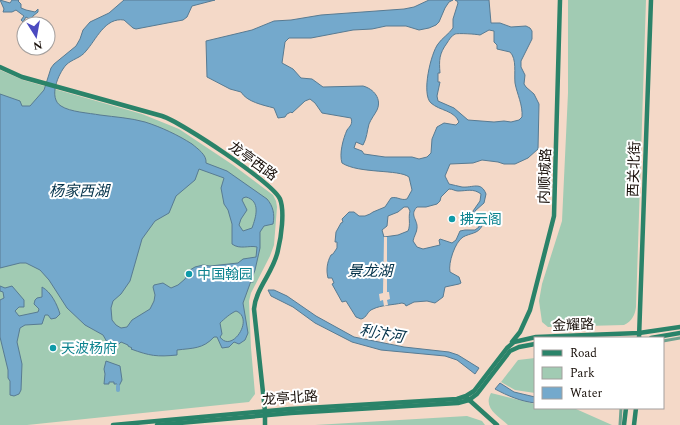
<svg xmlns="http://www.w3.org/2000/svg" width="680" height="425" font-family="Spectral,'Noto Sans SC',serif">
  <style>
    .green { fill: #a1cbb3 }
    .water { fill: #74a9cc; stroke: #587b92; fill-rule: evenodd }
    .pier { fill: #f4d9c8 }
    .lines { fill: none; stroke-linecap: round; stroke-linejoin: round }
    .stream { stroke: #587b92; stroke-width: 1 }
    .canal { stroke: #74a9cc; stroke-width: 4 }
    .street { stroke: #6ea28f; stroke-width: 3 }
    .secondary { stroke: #2a8369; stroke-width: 4.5 }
    .culture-dot { fill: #0f9aa8; stroke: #fff; stroke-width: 1.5 }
    .labels { text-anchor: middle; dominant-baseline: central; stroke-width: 4; stroke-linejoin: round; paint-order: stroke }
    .street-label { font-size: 14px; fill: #180f09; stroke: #fff }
    .culture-label { font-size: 14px; fill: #0d838f; stroke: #fff; text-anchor: start }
    .water-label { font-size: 15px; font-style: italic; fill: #023048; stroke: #fff }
  </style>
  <rect width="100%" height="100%" fill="#f4d9c8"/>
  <g class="green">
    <path d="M568 0H646L636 307C635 315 632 321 624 325L548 327 542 322 539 301 542 284 562 221 568 93Z"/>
    <path d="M0 70 23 80 142 114 179 129 233 165 273 195 276 201 277 207 274 245 270 256 251 293 249 301 251 348 255 394 249 402 27 425H0Z"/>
    <path d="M535 358V393L515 390 501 382 518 360Z"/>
    <path d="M491 393 535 404V408L576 409 612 425H508C497 415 483 408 491 393Z"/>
    <path d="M467 416 482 421 485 425H315Z"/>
  </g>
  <g class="water">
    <path d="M0 0 10 3 12 0H19L18 1 21 4V8L26 10 35 12 38 9V12L33 16 31 20 26 17 23 22 21 20 24 16 16 10 12 12H3L4 9Z"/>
    <path d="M124 0H215L192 6 187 17 183 20 136 29 133 28 124 20C105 17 96 40 86 51 81 58 72 59 66 65 58 74 48 98 61 106 70 112 89 113 100 115 115 117 131 118 145 122 161 127 178 135 192 144 198 149 207 155 206 163L227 171 267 199C273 206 275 214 273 224L264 226 260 232V248L255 270 243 303 248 333 245 340 239 344 234 342 229 347 222 348 217 337H214C203 349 193 348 177 350V355C157 357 150 356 131 349L132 348 128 346V345L121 342 119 344 113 342H107L103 335 85 325 67 308 49 280 40 270 26 263H20L0 268V94L20 101 22 106H30L44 90 51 68 54 64 76 46 80 39 83 30 90 22 109 13ZM199 169 224 178 221 188 224 204 228 210 232 224V244C240 250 249 245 257 247L256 257 243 259 238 263 210 266 203 265 195 267 190 270 185 279 178 285 171 288 163 283 154 285 153 287 155 295 154 301 150 309 132 320 127 327 121 328 116 325 112 320 111 308 113 301 121 294 130 281 142 239 155 221 169 213 176 196 195 180ZM246 197C261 201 256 217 252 228L243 231 239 225 241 219 247 210 242 200 243 198ZM236 311C255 318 232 354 220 337L222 334 220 323C224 319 231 313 236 311Z"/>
    <path d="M429 0H453L449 2 445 8 439 22 436 25 429 28 419 30 406 26H386L372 29 353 30 311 38H289L285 42 282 63 293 69 301 78 312 79 323 87 363 86C374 89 382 99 377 110 375 114 371 119 369 124 367 131 367 138 363 145L356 142 354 148 362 151 364 154 385 157H412L419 159 427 157 431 153 432 139 437 127 444 123 456 125 459 122C454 110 440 111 431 103 421 94 431 53 438 44 442 38 449 34 453 28V19L458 3 457 1 455 0H489L491 23H500L511 27 526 26 530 28 532 31V39L521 61V67L525 75 524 84 526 87 534 94 539 104 538 149 528 158 515 164H504L498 162 482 160 473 163 450 164 445 176 449 184C453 185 458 186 462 187 473 188 481 181 486 194L484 203 475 211C476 217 482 219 482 226 478 234 470 233 463 237 455 242 448 263 450 272L459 277 461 283 459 284 445 287 443 297 435 303 427 301 414 302 406 306 405 304 402 303C393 305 381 305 373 309 367 311 367 318 361 319L356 317 346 301 342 302 332 284 334 283 332 278H328C326 270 327 262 331 255L333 254 337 248V242H335L336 232 341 223 343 222 342 219 349 212H354L359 216H365L370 214 373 212 385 207 391 198C397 196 401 201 407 199L412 190 409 177C399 169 359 174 342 163 339 154 343 139 347 130 350 126 353 124 351 118L322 113 315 103 310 99 305 101 292 113 291 112 287 114 285 117 278 118 274 108C263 105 247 102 241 92L230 89 207 77 206 41 252 30 274 21 291 20 321 15 404 9 414 7ZM489 30 494 31V42L497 45V49L510 52C517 59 514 73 515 83 517 94 523 105 522 117L519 120 511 122 504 121 494 122 468 120 454 108 438 101 437 96 440 82H438V73H440C439 60 439 54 447 43 449 40 451 36 455 34 458 33 476 34 480 35ZM449 189C453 189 455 191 458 191 467 191 473 188 481 194L480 201 473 211 479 223V227L475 230H465L460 231 456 240 452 243 440 239 439 240 440 245 423 249 417 247 413 241C414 236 417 232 417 228 418 220 409 215 417 207H426L437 204 440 201 441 197ZM404 207H408L410 211C408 218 411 224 408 231L398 235 384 237 382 230 387 226 388 216 398 212Z"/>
    <path d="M0 286 5 288 12 286 24 300V307H19L15 311 19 316 38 312 39 309 34 304 35 300 37 298 42 297V287C51 292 57 304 60 314L56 318 51 319 48 315H45L42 324 25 325 20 328 17 342 22 364 21 390 19 394 14 396 10 395V381L8 378V370L0 337V300L4 298 3 292 0 291Z"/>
    <path d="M268 290H274L287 296 316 316 354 337 404 347 449 352 458 355 479 368 475 374 457 360 445 356 381 350 352 342 315 323 293 307 271 296Z"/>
    <path d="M106 361 120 366 122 380 119 386 117 384H114V382H109V384H104L105 374 104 369Z"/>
    <path d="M500 383 514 392 535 397V403C520 401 508 396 495 389Z"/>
  </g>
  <path class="pier" d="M384 237H387V292H389L390 299 387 300 388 305 384 306 383 300 380 301 379 294 383 293Z"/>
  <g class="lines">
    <path class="stream" d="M251 282H253"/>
    <path class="canal" d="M118 390V386"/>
    <g class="street">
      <path d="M663 341 680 338"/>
      <path d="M620 425 621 408"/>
    </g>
    <g class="secondary">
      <path d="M0 67 22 77 162 116C181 122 273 183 280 199 285 211 281 238 278 250 274 272 256 287 254 309L265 411V425"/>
      <path d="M639 338 651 0"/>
      <path d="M651 338 680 333"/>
      <path d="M512 342 520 332 530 310 554 216 560 0"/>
      <path d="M467 398 497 425"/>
      <path d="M113 425 290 409 457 399 466 396 474 391 507 348 514 342 536 337 639 333 680 327"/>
      <path d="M157 425 291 413 458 403 469 400 477 394 510 351 519 347 535 344"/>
      <path d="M624 425 626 408"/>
      <path d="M634 425 636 408"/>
    </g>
  </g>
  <g class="culture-dot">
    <circle cx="452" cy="219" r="4"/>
    <circle cx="189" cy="274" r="4"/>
    <circle cx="53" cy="348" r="4"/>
  </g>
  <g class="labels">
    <g class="street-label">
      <text transform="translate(253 161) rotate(36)">龙亭西路</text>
      <text transform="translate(634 169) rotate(-88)">西关北街</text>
      <text transform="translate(545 176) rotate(-88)">内顺城路</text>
      <text transform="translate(573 325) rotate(-2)">金耀路</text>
      <text transform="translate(290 398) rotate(-4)">龙亭北路</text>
    </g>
    <g class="culture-label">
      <text x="460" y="219">拂云阁</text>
      <text x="197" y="274">中国翰园</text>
      <text x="61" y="348">天波杨府</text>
    </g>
    <g class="water-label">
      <text x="79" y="191">杨家西湖</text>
      <text x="370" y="271">景龙湖</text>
      <text transform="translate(382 334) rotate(10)">利汴河</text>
    </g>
  </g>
  <rect x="534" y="337" width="130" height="72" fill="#ffffff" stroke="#a39f9d"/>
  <rect x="542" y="350" width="20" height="6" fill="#2a8369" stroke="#a39f9d"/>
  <text x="570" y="357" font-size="12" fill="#180f09">Road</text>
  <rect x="542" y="367" width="20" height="12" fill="#a1cbb3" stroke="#a39f9d"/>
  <text x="570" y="377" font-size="12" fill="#180f09">Park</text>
  <rect x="542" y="387" width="20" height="12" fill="#74a9cc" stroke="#a39f9d"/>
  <text x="570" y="397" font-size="12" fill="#180f09">Water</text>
  <g transform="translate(36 36) rotate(169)"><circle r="19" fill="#ffffff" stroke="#a39f9d"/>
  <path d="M0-3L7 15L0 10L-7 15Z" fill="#4b4ac0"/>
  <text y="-6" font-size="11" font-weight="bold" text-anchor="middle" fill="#180f09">N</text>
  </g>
</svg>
